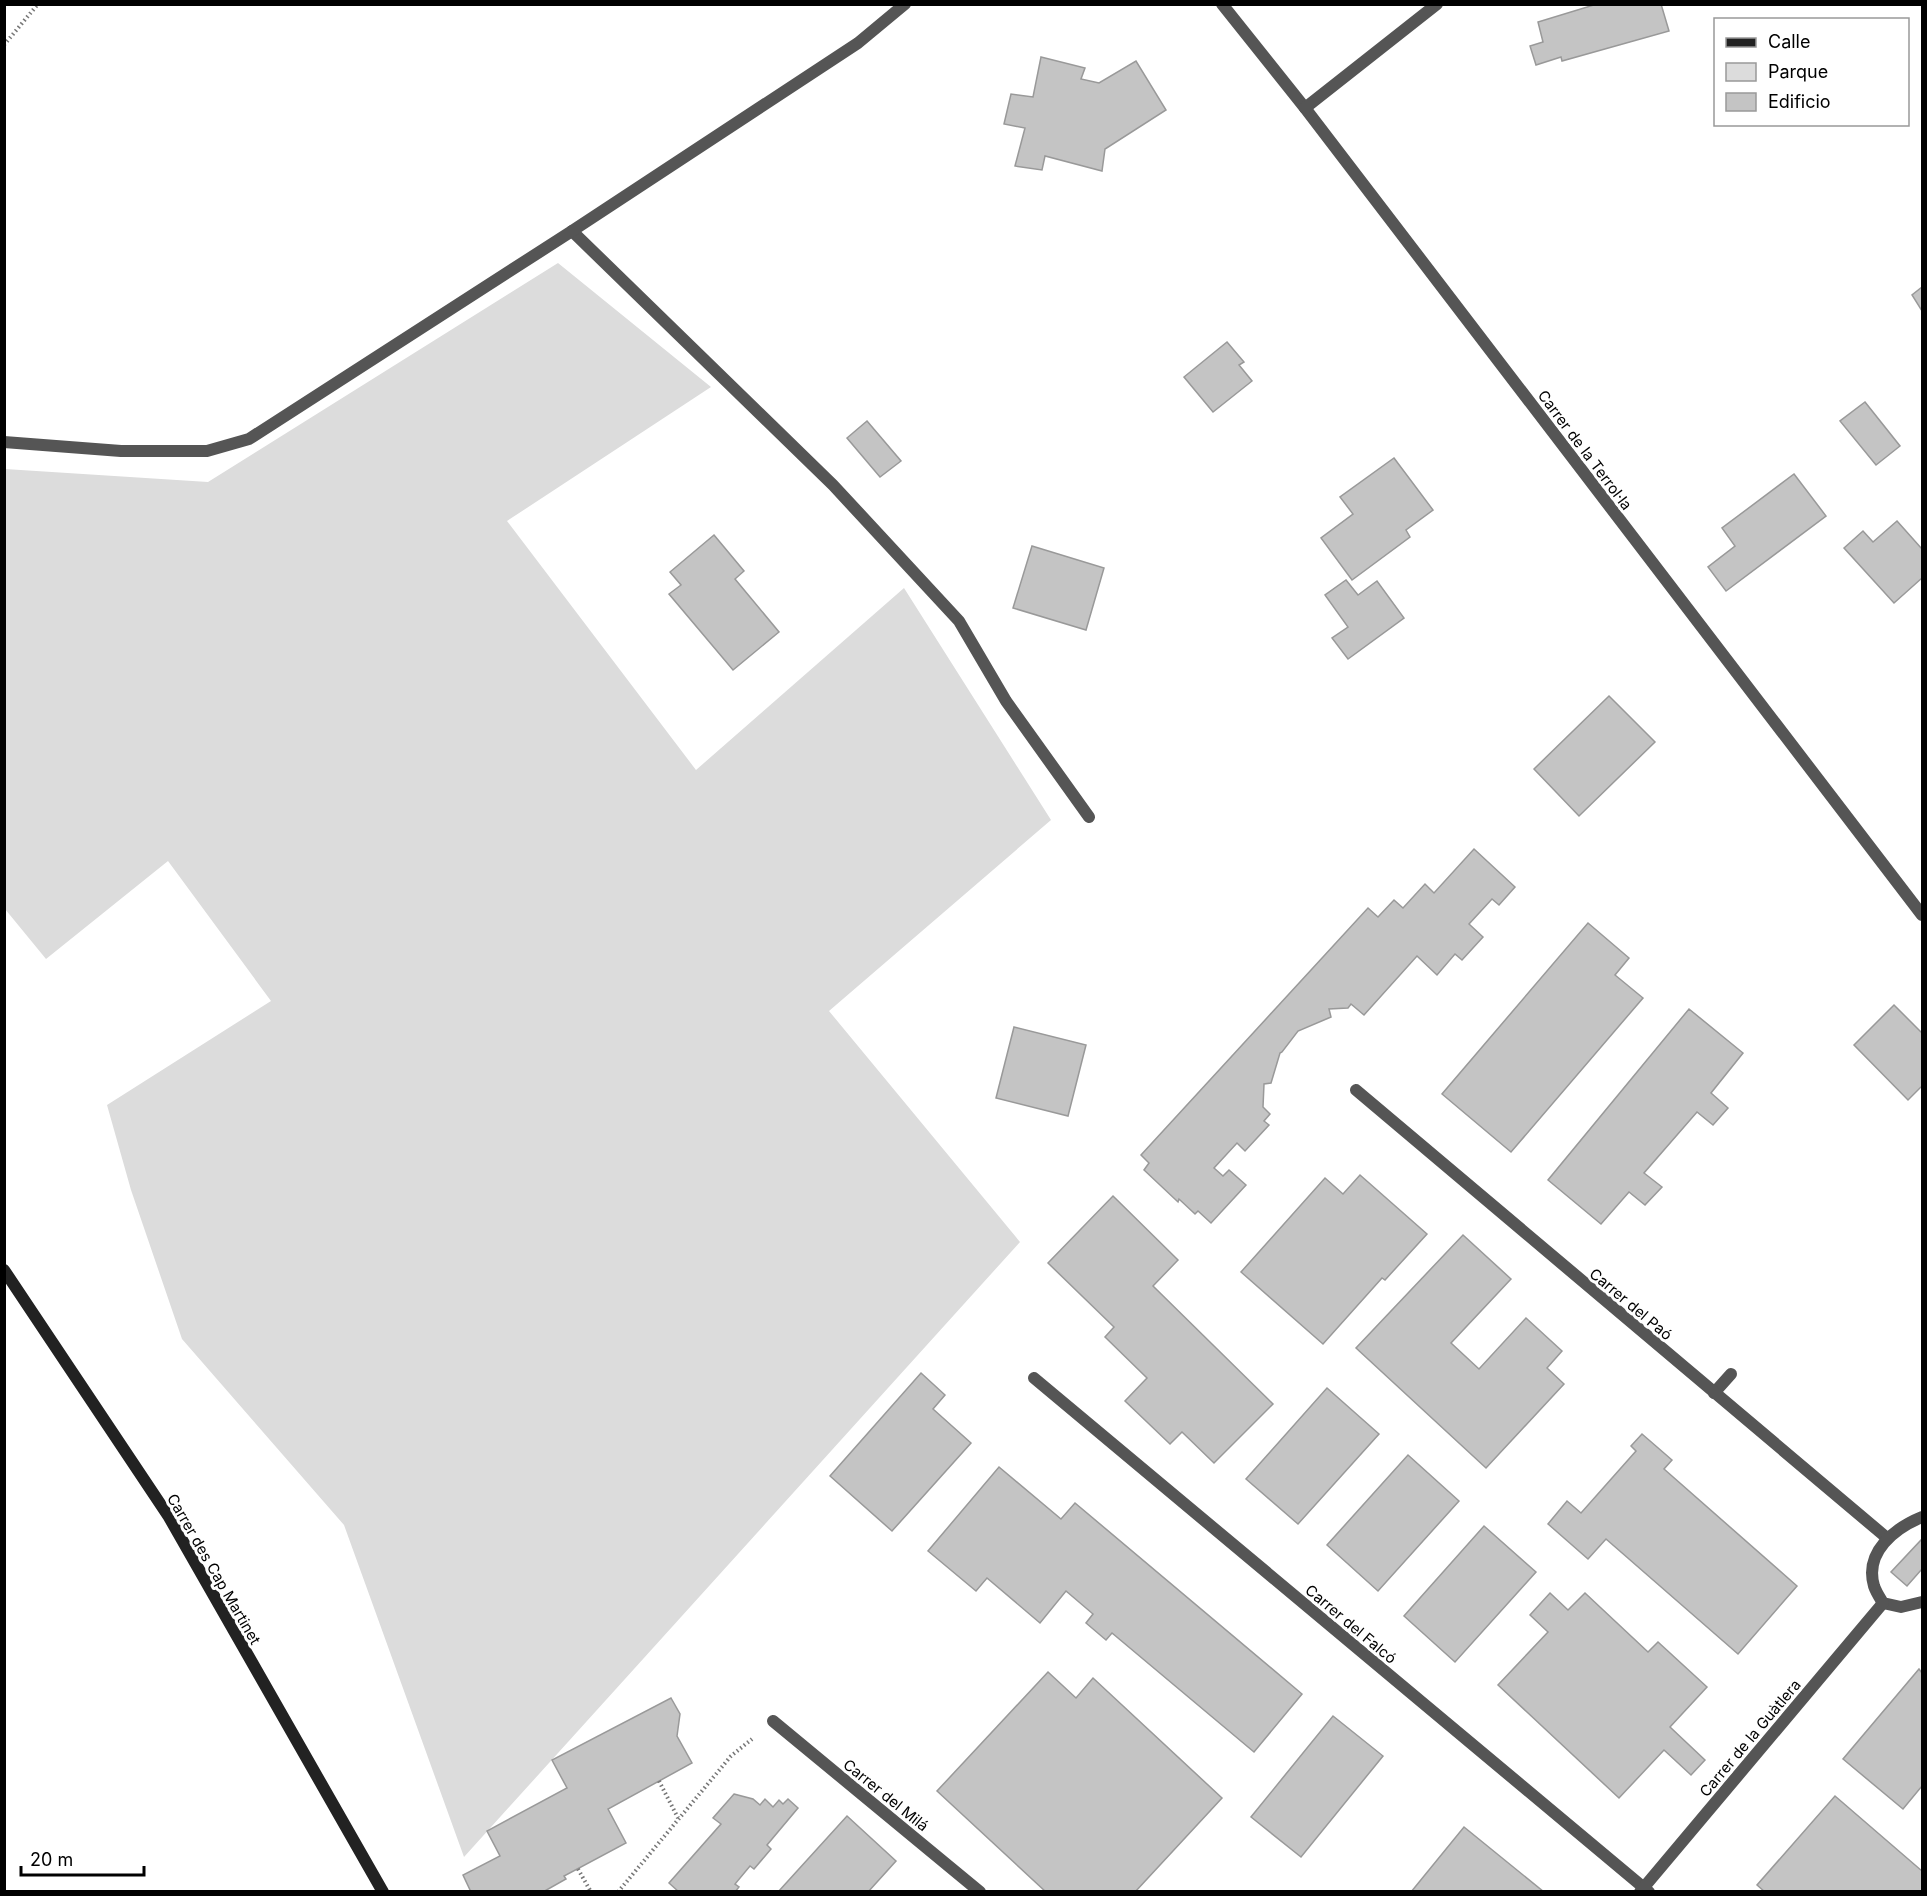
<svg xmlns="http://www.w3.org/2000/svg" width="1927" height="1896" font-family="Inter,sans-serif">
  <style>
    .green { fill: #dcdcdc }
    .building { fill: #c4c4c4; stroke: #999; stroke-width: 1.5 }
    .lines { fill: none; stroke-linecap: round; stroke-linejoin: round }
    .path { stroke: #777; stroke-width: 4; stroke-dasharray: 1.5 3; stroke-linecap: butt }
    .lane { stroke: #555; stroke-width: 12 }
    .street { stroke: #555; stroke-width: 12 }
    .secondary { stroke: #222; stroke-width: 12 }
    .labels { text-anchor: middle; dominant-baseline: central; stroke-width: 6; stroke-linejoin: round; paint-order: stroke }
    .street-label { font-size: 15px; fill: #000; stroke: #fff }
  </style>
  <rect width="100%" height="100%" fill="#fff"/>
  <path class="green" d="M558 263 711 387 507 521 696 770 904 588 1051 820 829 1011 1020 1242 464 1857 344 1525 182 1339 131 1190 107 1105 271 1001 168 861 46 959 5 909V469L208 482Z"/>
  <g class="building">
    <path d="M1597 4H1661L1669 31 1562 61 1561 57 1536 65 1530 46 1543 42 1538 22Z"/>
    <path d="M1041 57 1085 68 1081 79 1099 83 1136 61 1166 110 1105 149 1102 171 1045 156 1042 170 1015 166 1025 128 1004 124 1011 94 1033 97Z"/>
    <path d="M1922 287V311L1912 295Z"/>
    <path d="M1227 342 1244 362 1239 365 1252 381 1213 412 1184 377Z"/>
    <path d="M1865 402 1900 446 1876 465 1840 421Z"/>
    <path d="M867 421 901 461 880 477 847 438Z"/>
    <path d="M1394 458 1433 510 1406 530 1410 537 1352 580 1321 538 1353 514 1340 497Z"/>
    <path d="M1794 474 1826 516 1726 591 1708 567 1735 546 1722 528Z"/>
    <path d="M1897 521 1922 549V578L1894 603 1844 548 1863 531 1873 542Z"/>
    <path d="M714 535 744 571 735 579 779 632 733 670 669 594 681 585 670 572Z"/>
    <path d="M1032 546 1104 568 1086 630 1013 608Z"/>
    <path d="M1346 580 1358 595 1377 581 1404 618 1348 659 1332 638 1348 627 1325 595Z"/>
    <path d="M1609 696 1655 742 1579 816 1534 769Z"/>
    <path d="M1474 849 1515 887 1499 905 1492 899 1469 924 1483 937 1462 960 1455 954 1437 975 1417 956 1364 1015 1351 1004 1348 1008 1329 1009 1331 1017 1298 1031 1282 1052 1280 1053 1271 1083 1264 1084 1263 1107 1270 1114 1264 1121 1269 1125 1245 1151 1237 1143 1214 1168 1223 1176 1229 1170 1246 1185 1211 1223 1198 1211 1195 1214 1179 1199 1178 1202 1144 1170 1149 1163 1141 1155 1368 908 1378 917 1394 900 1403 908 1425 884 1434 893Z"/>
    <path d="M1588 923 1629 958 1615 975 1643 998 1511 1152 1442 1094Z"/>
    <path d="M1894 1005 1922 1033V1086L1908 1100 1854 1045Z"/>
    <path d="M1689 1009 1743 1053 1711 1093 1728 1108 1713 1125 1697 1112 1644 1173 1662 1187 1645 1205 1629 1192 1601 1224 1548 1180Z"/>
    <path d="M1014 1027 1086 1045 1068 1116 996 1098Z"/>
    <path d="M1360 1175 1427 1234 1385 1280 1382 1278 1323 1344 1241 1272 1325 1178 1343 1194Z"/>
    <path d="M1113 1196 1178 1260 1153 1286 1273 1404 1214 1463 1182 1432 1170 1444 1125 1401 1147 1378 1105 1337 1114 1327 1048 1263Z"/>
    <path d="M1463 1235 1511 1279 1451 1343 1479 1369 1526 1318 1562 1351 1547 1368 1564 1384 1486 1468 1356 1348Z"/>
    <path d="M921 1373 945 1395 933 1409 971 1443 892 1531 830 1476Z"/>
    <path d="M1327 1388 1379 1434 1298 1524 1246 1479Z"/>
    <path d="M1642 1434 1672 1460 1664 1469 1797 1586 1738 1654 1606 1539 1588 1559 1548 1524 1567 1501 1581 1513 1636 1451 1631 1446Z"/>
    <path d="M1408 1455 1459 1501 1378 1591 1327 1545Z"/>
    <path d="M999 1467 1061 1519 1075 1503 1302 1694 1254 1752 1112 1633 1106 1640 1086 1623 1093 1614 1066 1591 1040 1623 987 1578 976 1591 928 1551Z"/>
    <path d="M1484 1526 1536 1572 1455 1662 1404 1616Z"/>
    <path d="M1922 1539V1569L1907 1586 1891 1572Z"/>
    <path d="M1550 1593 1568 1610 1585 1593 1648 1652 1658 1642 1707 1687 1670 1727 1705 1760 1691 1775 1664 1750 1619 1798 1498 1685 1548 1632 1530 1615Z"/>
    <path d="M1919 1669 1922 1673V1786L1903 1809 1843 1759Z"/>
    <path d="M1048 1672 1076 1698 1093 1678 1222 1798 1135 1892H1046L937 1791Z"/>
    <path d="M671 1698 680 1714 677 1736 692 1763 608 1809 626 1843 564 1876 566 1879 543 1892H471L463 1875 500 1856 487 1831 567 1788 552 1760Z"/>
    <path d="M1333 1716 1383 1756 1301 1857 1251 1817Z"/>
    <path d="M734 1794 753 1799 760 1805 765 1799 773 1807 779 1800 783 1804 788 1799 798 1808 767 1845 771 1849 754 1869 750 1866 735 1884 739 1887 735 1892H679L669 1883 721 1824 713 1818Z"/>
    <path d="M1835 1796 1922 1871V1892H1765L1757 1885Z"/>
    <path d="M847 1816 896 1861 868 1892H778Z"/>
    <path d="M1464 1827 1544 1892H1411Z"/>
  </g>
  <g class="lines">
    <g class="path">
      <path d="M4 45 38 4"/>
      <path d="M659 1781 678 1818"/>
      <path d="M578 1869 591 1892"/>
      <path d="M618 1892 731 1756 752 1739"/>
    </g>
    <path class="lane" d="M1714 1393 1731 1374"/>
    <g class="street">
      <path d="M1222 4 1305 108 1922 915"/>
      <path d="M1305 108 1437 4"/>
      <path d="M572 231 833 485 959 621 1006 701 1089 817"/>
      <path d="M4 442 121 451H207L249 439 572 231 858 43 905 4"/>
      <path d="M1356 1090 1887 1538"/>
      <path d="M1034 1378 1649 1892"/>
      <path d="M1922 1517C1895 1528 1864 1552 1874 1586 1876 1592 1880 1598 1883 1603L1901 1607 1922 1602"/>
      <path d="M773 1721 980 1892"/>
      <path d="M1640 1892 1883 1603"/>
    </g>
    <path class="secondary" d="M4 1270 169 1517 383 1892"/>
  </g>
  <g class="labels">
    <g class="street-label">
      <text transform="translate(1585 450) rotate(53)">Carrer de la Terrol·la</text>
      <text transform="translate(1631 1304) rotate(40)">Carrer del Paó</text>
      <text transform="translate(214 1569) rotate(60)">Carrer des Cap Martinet</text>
      <text transform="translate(1351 1624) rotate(40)">Carrer del Falcó</text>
      <text transform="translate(1750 1738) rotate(-50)">Carrer de la Guàtlera</text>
      <text transform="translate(886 1795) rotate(39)">Carrer del Milá</text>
    </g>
  </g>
  <rect width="1927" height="1896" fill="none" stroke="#000000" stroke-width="12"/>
  <rect x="1714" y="18" width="195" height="108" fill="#ffffff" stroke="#999999" stroke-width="1.5"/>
  <rect x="1726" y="38" width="30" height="9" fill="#222222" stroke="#999999" stroke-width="1.5"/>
  <text x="1768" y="48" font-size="18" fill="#000000">Calle</text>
  <rect x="1726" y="63" width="30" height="18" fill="#dcdcdc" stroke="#999999" stroke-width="1.5"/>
  <text x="1768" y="78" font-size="18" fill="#000000">Parque</text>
  <rect x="1726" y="93" width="30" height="18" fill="#c4c4c4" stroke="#999999" stroke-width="1.5"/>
  <text x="1768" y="108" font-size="18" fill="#000000">Edificio</text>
  <path d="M21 1866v9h123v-9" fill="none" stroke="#000000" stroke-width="3"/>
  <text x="30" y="1866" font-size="18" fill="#000000" stroke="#ffffff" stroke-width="4.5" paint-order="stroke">20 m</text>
</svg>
